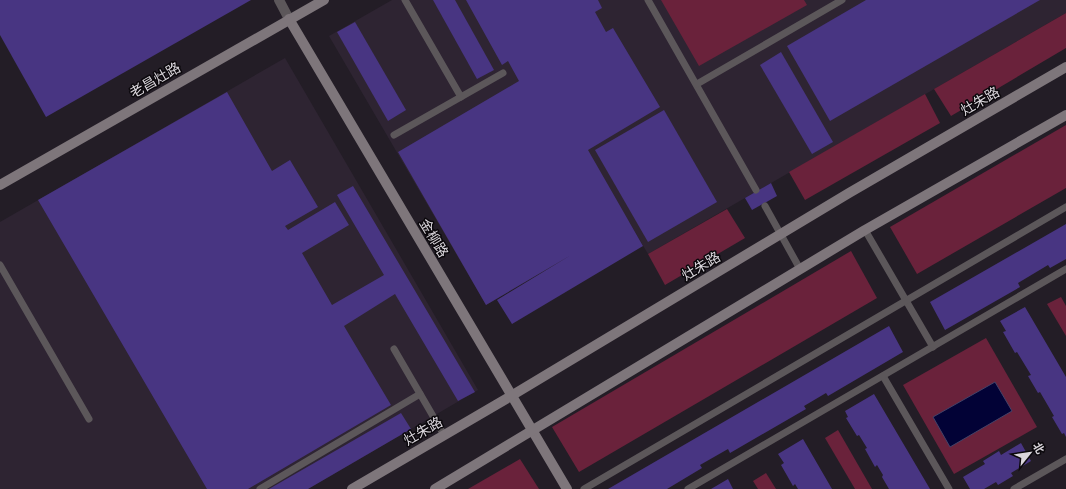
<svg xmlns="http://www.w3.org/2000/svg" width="1066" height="489" font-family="'IBM Plex Sans','Noto Sans SC',sans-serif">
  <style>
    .built { fill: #2e2432 }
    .green { fill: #6a223b }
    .water { fill: #020236; stroke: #434268 }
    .building { fill: #483582 }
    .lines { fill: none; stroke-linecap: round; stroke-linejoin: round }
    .lane { stroke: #5c575a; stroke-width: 7 }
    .street { stroke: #5c575a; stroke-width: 10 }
    .secondary { stroke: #7e767b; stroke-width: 10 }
    .labels { text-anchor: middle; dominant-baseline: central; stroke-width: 3; stroke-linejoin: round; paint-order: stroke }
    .street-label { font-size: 14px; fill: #dad6dc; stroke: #0b080c }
  </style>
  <rect width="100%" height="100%" fill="#231d26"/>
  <g class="built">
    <path d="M392 0H1066V13L648 254 629 222 486 305 329 36Z"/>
    <path d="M285 58 478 390 308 489H0V222Z"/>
  </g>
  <g class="green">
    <path d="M661 0H804L807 5 699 66Z"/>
    <path d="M1066 13V48L951 116 934 89Z"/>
    <path d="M925 94 940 123 805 200 789 172Z"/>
    <path d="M1066 125V188L917 274 890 227Z"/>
    <path d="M727 209 745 238 665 285 648 254Z"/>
    <path d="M851 251 877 298 579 472 552 427Z"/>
    <path d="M1061 297 1066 306V336L1047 304Z"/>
    <path d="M986 338 1037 427 954 474 903 385Z"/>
    <path d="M838 430 872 489H855L825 438Z"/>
    <path d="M520 459 539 489H468Z"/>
    <path d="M766 473 776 489H758L753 481Z"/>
  </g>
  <path class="water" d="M995 382 1012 411 950 447 933 417Z"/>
  <g class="building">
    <path d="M0 0H251L46 117 0 35Z"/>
    <path d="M433 0H455L494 70 477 79Z"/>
    <path d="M466 0H598L602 8 595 12 606 32 613 28 660 107 588 150 643 246 512 324 497 300 571 255 486 305 398 152 519 81 508 61 502 65Z"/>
    <path d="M866 0H1040L830 121 787 46Z"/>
    <path d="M355 22 406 110 388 121 337 32Z"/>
    <path d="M781 52 833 142 812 154 760 65Z"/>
    <path d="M227 92 272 171 290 160 318 207 285 226 288 230 335 202 349 225 302 253 332 305 384 275 337 195 353 186 475 392 458 401 395 294 344 326 391 405 248 489H207L38 200Z"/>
    <path d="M664 110 717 202 648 242 595 150Z"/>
    <path d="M771 183 777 196 752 210 745 198Z"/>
    <path d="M1066 224V259L1050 268 1048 265 1018 283 1020 287 945 330 930 302Z"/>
    <path d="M1025 307 1066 377V437L1064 433 1062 434 1052 417 1054 416 1040 392 1038 393 1028 376 1031 375 1017 352 1015 353 1003 332 1006 331 1000 321Z"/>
    <path d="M889 326 903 352 828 396 826 393 804 406 806 409 730 453 728 449 700 465 702 468 667 489H608Z"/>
    <path d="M874 394 930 489H889L882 477 883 475 877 465 875 467 865 449 867 448 859 435 857 436 846 418 848 417 845 411Z"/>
    <path d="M401 413 411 429 308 489H269Z"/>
    <path d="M803 439 832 489H798L795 484 793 486 781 465 784 463 778 454Z"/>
    <path d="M1021 443 1031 461 1011 473 1013 476 998 485 996 482 984 489H970L963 477 985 464 983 461 999 451 1001 455Z"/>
    <path d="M728 479 733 489H711Z"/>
  </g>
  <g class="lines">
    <g class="lane">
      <path d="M405 0 461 97"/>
      <path d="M648 0 756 190"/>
      <path d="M697 84 842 0"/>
      <path d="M394 135 503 73"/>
      <path d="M765 206 800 269"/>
      <path d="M865 230 933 347"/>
      <path d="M0 265 89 419"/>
      <path d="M394 349 444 435"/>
      <path d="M883 376 949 489"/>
      <path d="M260 489 420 394"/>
      <path d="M584 489 1066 207"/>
      <path d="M688 489 1066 269"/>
      <path d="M1014 489 1066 459"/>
    </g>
    <path class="street" d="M279 0 289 19"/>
    <g class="secondary">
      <path d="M289 19 567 489"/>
      <path d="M0 185 324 0"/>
      <path d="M352 489 511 396 849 193 1066 67"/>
      <path d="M435 489 865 230 1066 115"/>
    </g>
  </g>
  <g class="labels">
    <g class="street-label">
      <text transform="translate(155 80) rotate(-30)">老昌灶路</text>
      <text transform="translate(980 101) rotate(-30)">灶朱路</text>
      <text transform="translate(434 238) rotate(59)">金柳路</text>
      <text transform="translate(701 266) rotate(-31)">灶朱路</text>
      <text transform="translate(423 431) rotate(-30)">灶朱路</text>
    </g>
  </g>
  <g transform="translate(1030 453) rotate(60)" stroke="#0b080c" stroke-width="3" paint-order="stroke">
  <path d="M0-3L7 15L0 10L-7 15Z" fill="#dad6dc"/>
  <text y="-6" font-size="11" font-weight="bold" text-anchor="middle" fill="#dad6dc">北</text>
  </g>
</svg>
